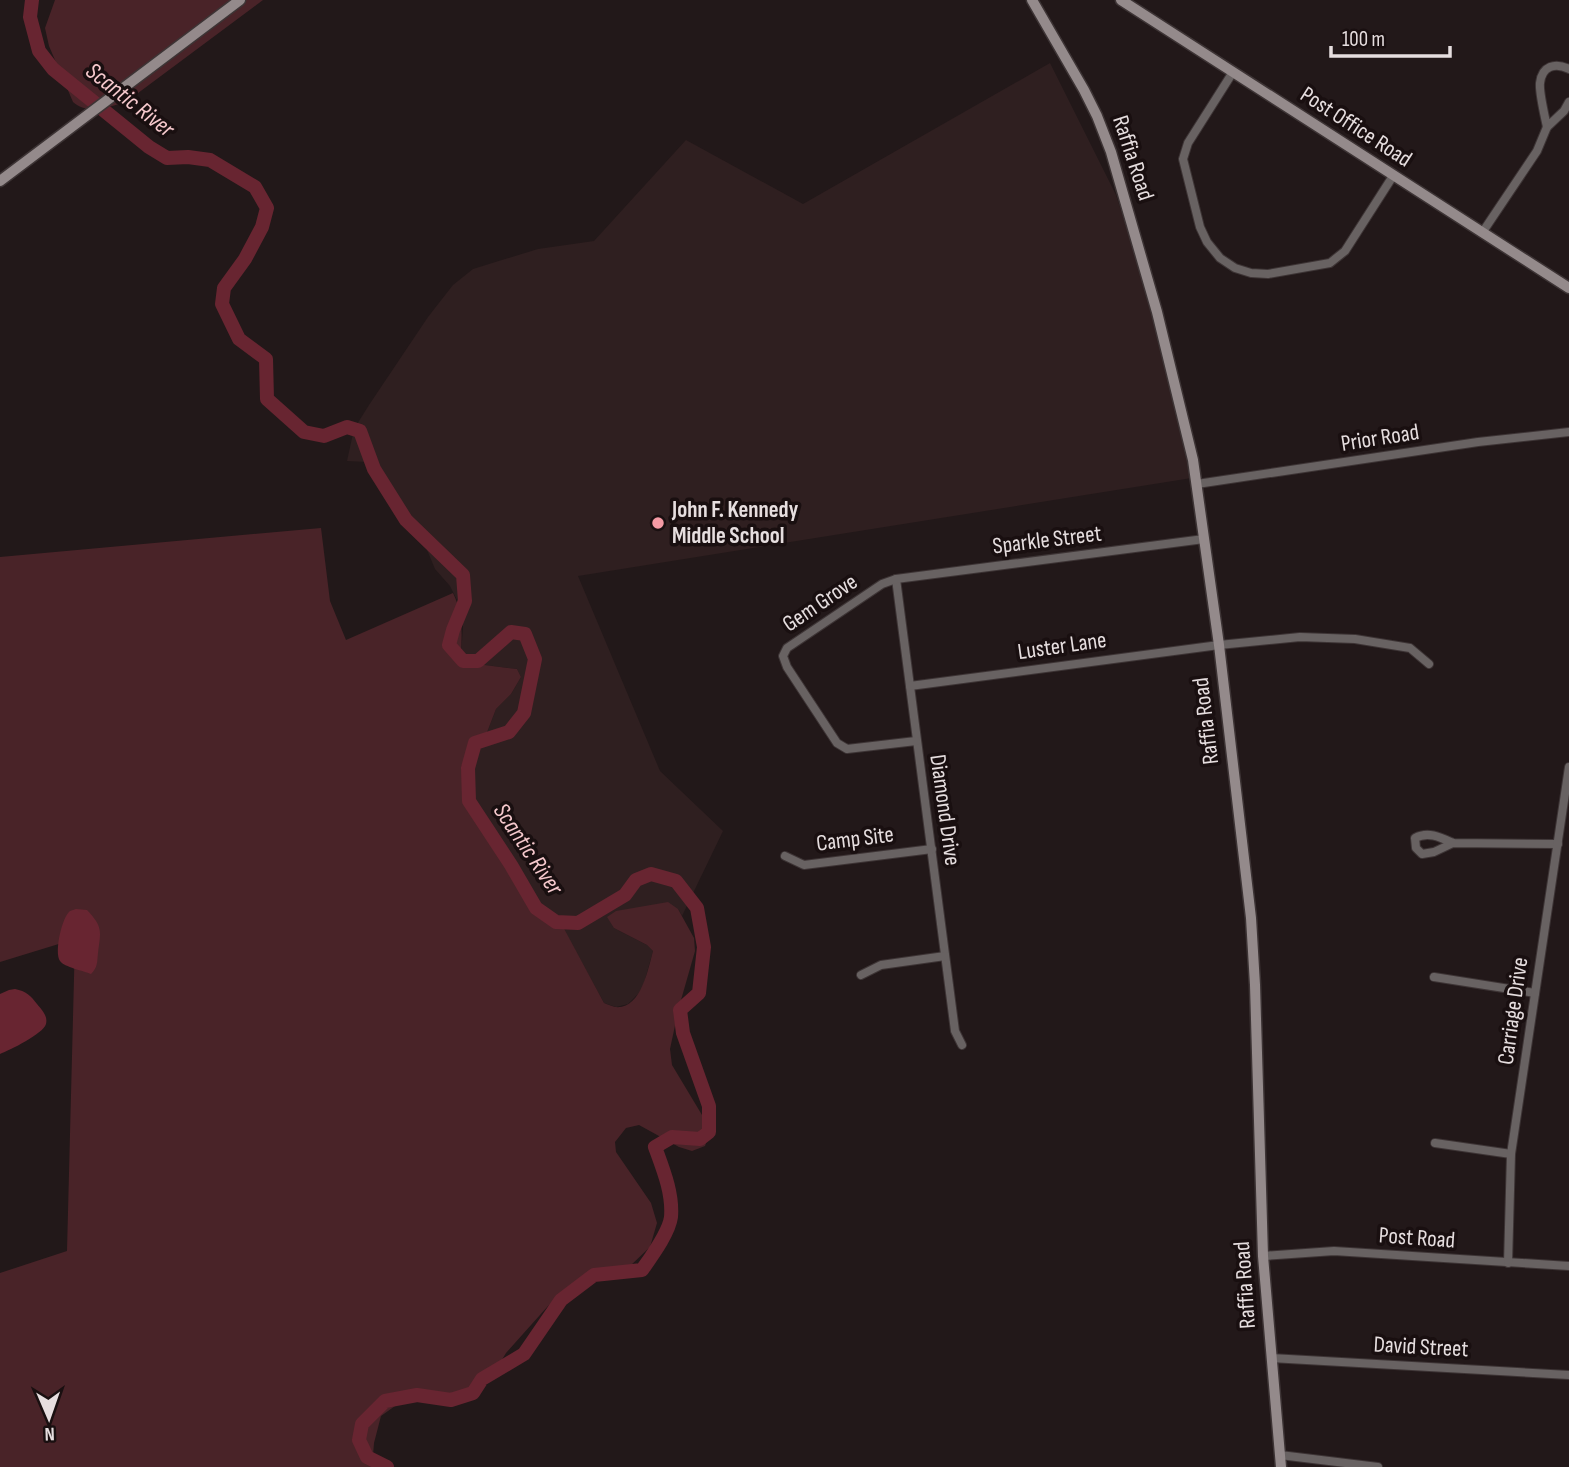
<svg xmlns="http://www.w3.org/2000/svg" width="1569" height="1467" font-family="'Sofia Sans Condensed',sans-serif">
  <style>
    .built { fill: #2f1f20 }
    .green { fill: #492328 }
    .water { fill: #682531 }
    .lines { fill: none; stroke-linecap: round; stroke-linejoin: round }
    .river { stroke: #682531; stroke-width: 14 }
    .street-casing { stroke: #3d3435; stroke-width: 10 }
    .secondary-casing { stroke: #3d3435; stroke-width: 13 }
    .street { stroke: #686262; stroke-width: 8 }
    .secondary { stroke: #948a8b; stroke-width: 10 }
    .poi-dot { fill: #f49aa4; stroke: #190f10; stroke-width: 2.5 }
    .labels { text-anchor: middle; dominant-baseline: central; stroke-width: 7; stroke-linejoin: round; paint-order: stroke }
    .street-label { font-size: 23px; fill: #e6dedf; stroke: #190f10 }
    .poi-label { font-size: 23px; font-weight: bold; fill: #e6dedf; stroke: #190f10; text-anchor: start }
    .water-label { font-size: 24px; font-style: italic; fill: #f6c9cd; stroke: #190f10 }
  </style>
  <rect width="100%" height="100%" fill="#221819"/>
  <path class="built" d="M1050 63 1116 195 1138 262 1198 477 578 576 660 771 723 831 682 916 678 909 614 928 647 945 653 951 643 987 638 994 628 1004 616 1007 604 1003 560 923 527 890 524 882 503 863 482 830 463 781 461 767 467 755 481 748 496 709 511 694 521 677 517 669 469 663 461 654 463 627 459 604 450 586 435 569 425 545 391 502 388 491 374 468 367 462 347 461 354 429 369 405 428 317 453 285 473 269 538 249 594 241 686 140 803 204Z"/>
  <g class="green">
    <path d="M55 0H263L126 102C109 107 87 115 73 102L49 46 45 28Z"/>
    <path d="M321 528 330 601 346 640 453 593C463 613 462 632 461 654L469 663 517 669 521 677 511 694 496 709 481 748 467 755 461 767 463 781 482 830 503 863 524 882 527 890 561 923 604 1003C607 1004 611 1006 615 1007 641 1010 648 969 653 951L647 945 614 928 607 917 616 911 668 902 678 909 694 938 695 951 679 1007 670 1049 672 1065 705 1120 709 1135 705 1146 692 1151 679 1147 639 1125 626 1128 615 1142 616 1152 651 1203 657 1223 650 1247 630 1266 602 1278 571 1287 548 1306 506 1353 492 1376 482 1385 460 1394 424 1395 395 1406 381 1416 374 1443 372 1467H0V1273L67 1251 75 939 0 962V557Z"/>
  </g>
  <g class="water">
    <path d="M76 909 87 910C103 927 101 931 98 953 97 962 98 967 91 974 84 971 64 967 60 961 54 952 62 917 70 911 72 910 74 910 76 909Z"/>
    <path d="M15 989C26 991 31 996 37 1004 42 1010 48 1016 46 1024 43 1034 10 1050 0 1054V994L9 990Z"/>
  </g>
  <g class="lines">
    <path class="river" d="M32 0 30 17 39 51 53 69 149 147 167 158 188 157 210 160 255 187 267 208 262 227 245 259 224 288 222 304 239 339 266 359 267 399 304 432 324 436 347 427 360 431 374 469 406 520 463 575 465 601 453 630 449 645 463 661H478L511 632 525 634 535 659 524 713 509 732 475 743 468 768 469 801 511 865 536 908 556 922 578 923 625 895 636 880 651 874 676 881 697 908 704 947 699 993 680 1010 683 1033 709 1106V1132L700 1139 672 1137 655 1147C663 1169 673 1193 671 1217 669 1233 651 1257 642 1270L594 1275 561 1300 524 1354 482 1379 473 1393 451 1400 417 1395 385 1401 362 1424 359 1440 367 1457 387 1467"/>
    <defs>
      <g id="street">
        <path d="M1569 69C1555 62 1542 66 1540 83 1539 93 1545 117 1547 127L1564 111 1569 102"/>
        <path d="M1233 72 1188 143 1183 159 1200 227 1207 242 1220 258 1235 268 1251 273 1268 274 1330 263 1345 251 1393 176"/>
        <path d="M1482 233 1537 151 1547 127"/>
        <path d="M1197 484 1478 442 1569 432"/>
        <path d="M896 579 955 1031 962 1045"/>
        <path d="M910 686 1219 645 1300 637 1355 639 1410 648 1429 664"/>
        <path d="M916 741 847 749 837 743 787 667 783 656 787 648 882 584 896 579 1204 539"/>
        <path d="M1453 843 1434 852 1422 854 1416 848 1415 838C1428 831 1440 837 1453 843L1558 844"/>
        <path d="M785 856 804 865 932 849"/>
        <path d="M861 975 881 965 945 956"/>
        <path d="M1434 977 1535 993"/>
        <path d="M1435 1143 1511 1154"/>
        <path d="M1263 1256 1334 1251 1569 1266"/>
        <path d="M1508 1263 1511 1154 1569 767"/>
        <path d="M1271 1358 1569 1375"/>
        <path d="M1280 1455 1378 1467"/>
      </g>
      <g id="secondary">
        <path d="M1032 0 1084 90 1097 116 1111 152 1157 312 1193 460 1219 645 1251 918 1255 985 1263 1256 1281 1467"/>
        <path d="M1121 0 1569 288"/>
        <path d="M0 181 240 0"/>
      </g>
    </defs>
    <use href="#street" class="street-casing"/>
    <use href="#secondary" class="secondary-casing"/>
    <use href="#street" class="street"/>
    <use href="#secondary" class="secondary"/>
  </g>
  <circle class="poi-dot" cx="658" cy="523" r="7"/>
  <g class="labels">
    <g class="street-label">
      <text transform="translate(1356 127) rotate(33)">Post Office Road</text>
      <text transform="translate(1133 158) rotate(72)">Raffia Road</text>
      <text transform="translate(1380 438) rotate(-9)">Prior Road</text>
      <text transform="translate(1047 540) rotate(-7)">Sparkle Street</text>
      <text transform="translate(820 603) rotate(-34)">Gem Grove</text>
      <text transform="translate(1062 646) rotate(-8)">Luster Lane</text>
      <text transform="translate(1206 721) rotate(-97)">Raffia Road</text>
      <text transform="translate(945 810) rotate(82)">Diamond Drive</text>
      <text transform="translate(855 839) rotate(-7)">Camp Site</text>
      <text transform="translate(1513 1011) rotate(-82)">Carriage Drive</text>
      <text transform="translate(1417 1238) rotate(4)">Post Road</text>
      <text transform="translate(1245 1285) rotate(-94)">Raffia Road</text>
      <text transform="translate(1421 1347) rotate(3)">David Street</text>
    </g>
    <g class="poi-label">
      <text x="672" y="510">John F. Kennedy<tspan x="672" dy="26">Middle School</tspan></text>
    </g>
    <g class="water-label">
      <text transform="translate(130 100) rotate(38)">Scantic River</text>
      <text transform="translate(528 849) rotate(56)">Scantic River</text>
    </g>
  </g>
  <g transform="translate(49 1418) rotate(178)" stroke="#190f10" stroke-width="5" paint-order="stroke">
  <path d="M0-5L12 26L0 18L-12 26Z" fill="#e6dedf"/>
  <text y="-10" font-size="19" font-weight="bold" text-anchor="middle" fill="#e6dedf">N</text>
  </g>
  <path d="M1331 46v10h119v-10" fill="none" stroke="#e6dedf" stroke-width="3.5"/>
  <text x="1342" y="46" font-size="21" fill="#e6dedf" stroke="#190f10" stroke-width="5" paint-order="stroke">100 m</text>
</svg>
